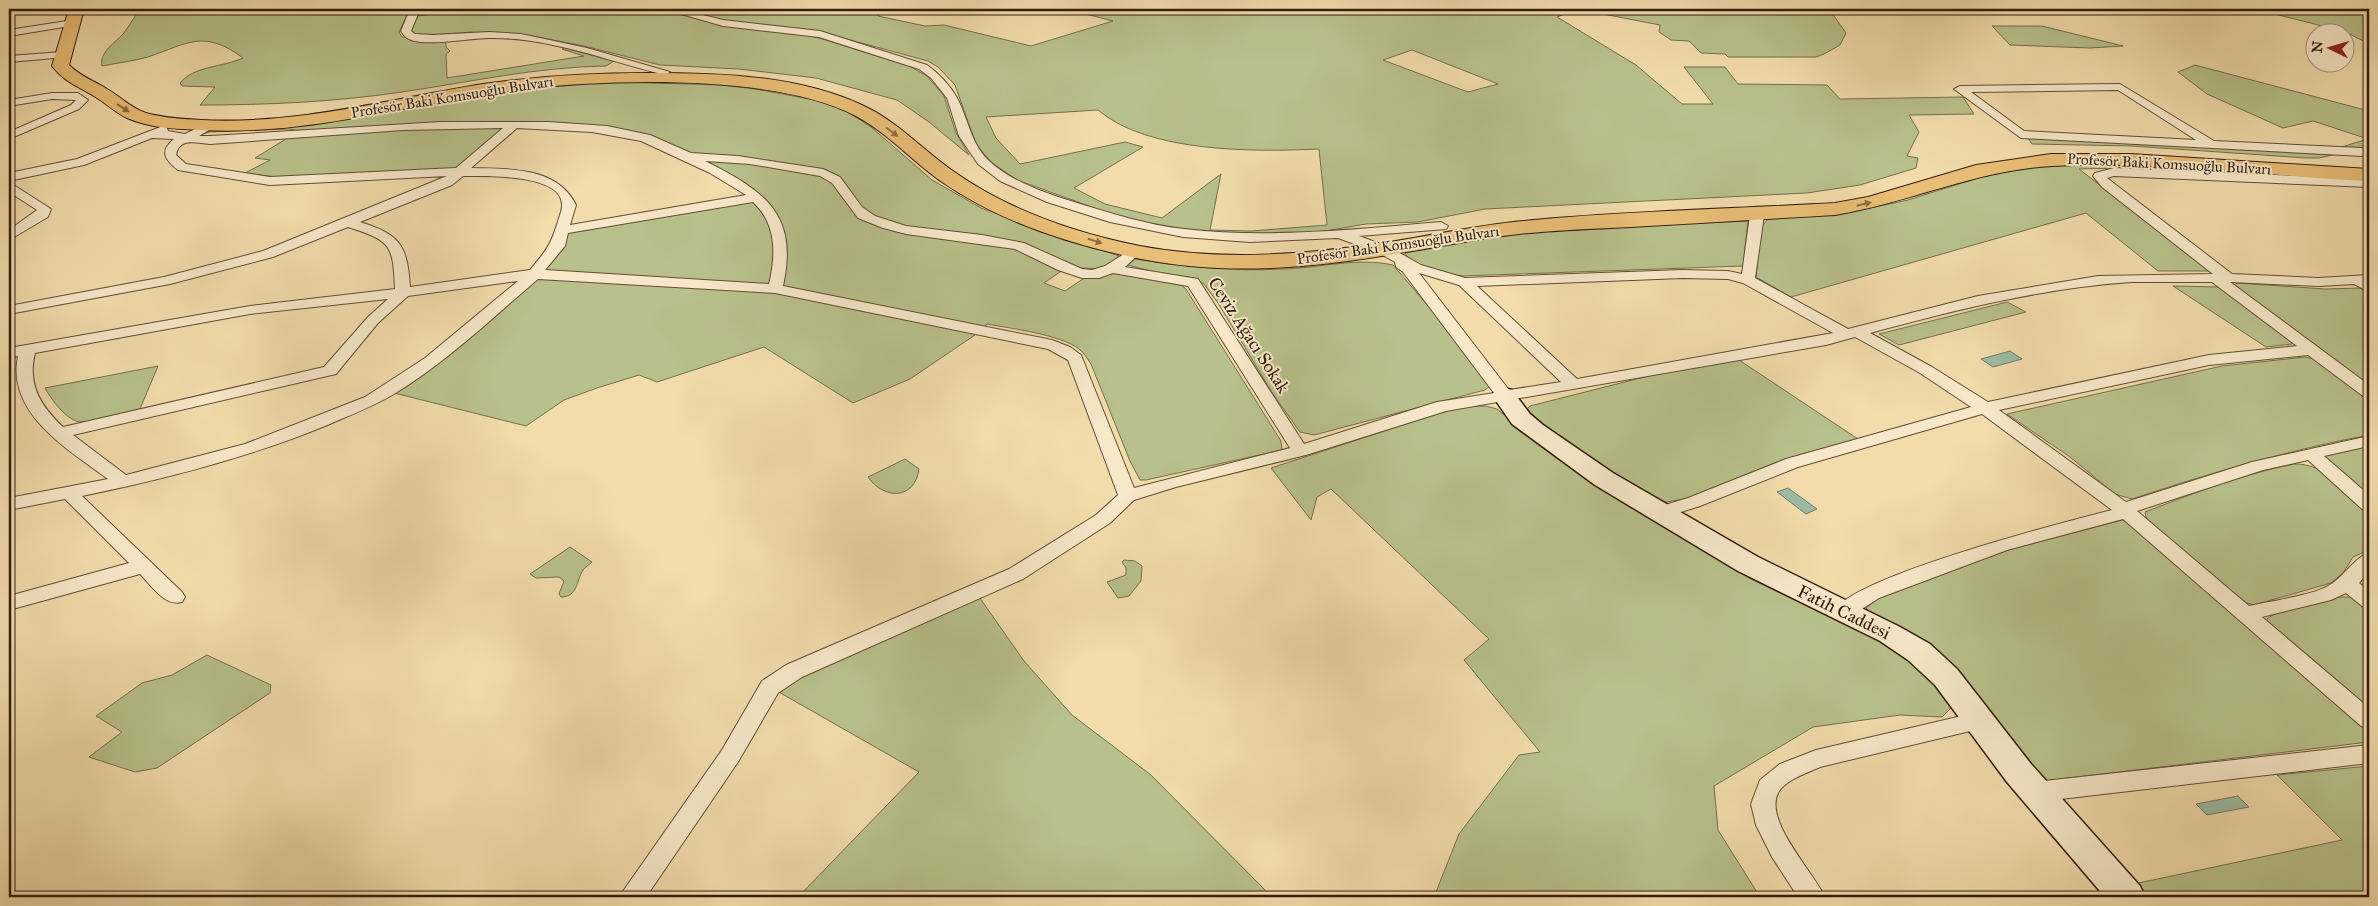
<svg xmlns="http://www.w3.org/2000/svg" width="2378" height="906" font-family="'IM FELL Great Primer',serif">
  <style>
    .green { fill: #b8c18b; stroke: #756f4c; fill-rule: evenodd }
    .water { fill: #9cbca4; stroke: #727c68 }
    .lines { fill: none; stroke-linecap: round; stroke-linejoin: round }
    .street-casing { stroke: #624d36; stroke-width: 2 }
    .secondary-casing { stroke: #321d0e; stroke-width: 3 }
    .primary-casing { stroke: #321d0e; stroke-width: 2 }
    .street { fill: #f7e8c9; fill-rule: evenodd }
    .secondary { fill: #f7e8c9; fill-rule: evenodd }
    .primary { fill: #e9be76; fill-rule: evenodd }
    .oneway { fill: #8e6e42 }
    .labels { text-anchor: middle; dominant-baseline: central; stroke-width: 4; stroke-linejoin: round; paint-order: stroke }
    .far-street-label { font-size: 15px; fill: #321d0e; stroke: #f7e8c9 }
    .street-label { font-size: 18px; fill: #321d0e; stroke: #f7e8c9 }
  </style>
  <rect width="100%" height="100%" fill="#f2dcac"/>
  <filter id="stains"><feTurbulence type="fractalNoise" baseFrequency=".004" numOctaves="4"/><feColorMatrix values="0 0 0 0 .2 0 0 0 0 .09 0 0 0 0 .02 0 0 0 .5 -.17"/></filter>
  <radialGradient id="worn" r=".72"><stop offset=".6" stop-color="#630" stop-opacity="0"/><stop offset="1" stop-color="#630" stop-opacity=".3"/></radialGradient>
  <g class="green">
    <path d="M172 9H404L408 13 399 32 402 37 446 41V47L450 51 446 54 447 78 584 56 562 49 565 47 614 61 606 66C537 67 470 82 402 92 335 102 267 105 200 105L215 87 182 86 180 83C193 66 224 67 243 58 204 29 189 43 148 57 134 61 117 63 102 66 99 52 115 43 123 34 128 28 132 20 137 14Z"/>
    <path d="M468 9H656L726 25 811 36 826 40 909 66 927 76 944 96 956 133 969 155 929 122 897 100 816 78 739 69 660 65 584 46 537 37 471 32 420 36 411 33V28L418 16Z"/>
    <path d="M678 9H884L878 16 925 26 944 25 1031 46 1113 21 1066 9H1829L1846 33 1840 45 1824 54 1816 57H1728L1725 54 1701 53 1689 41 1671 40 1659 32 1660 25 1577 9 1557 17 1636 65 1682 104H1713L1684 67H1725L1738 84 1827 85 1840 99 1963 97 1974 114 1909 115 1919 132 1907 156 1918 158 1916 168 1860 185 1807 193 1485 209 1418 222 1366 224 1325 231 1289 234 1256 235 1191 231 1122 218 1017 180 991 162 976 144 955 85 938 67 928 61 817 31 723 20ZM1412 50 1498 84 1468 92 1383 60ZM1098 110C1148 153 1256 152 1319 149L1327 225 1252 231 1210 230 1221 174 1162 218 1105 204 1074 188 1143 147 1125 142 1020 164 996 138 986 117Z"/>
    <path d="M2255 9H2369V44L2346 32Z"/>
    <path d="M1992 26H2042L2123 46 2090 48 2010 45Z"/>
    <path d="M2195 65 2369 111V147L2319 158H2306L2132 146 2032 144 2028 138 2335 149 2368 139 2313 121 2283 128 2207 94 2178 72Z"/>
    <path d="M586 81 720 85 756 89 820 101 848 112 871 127 932 180 981 208 1119 256 1108 265 1099 269 1067 267 1044 283 1065 291 1086 277 1114 273 1181 285 1186 289 1281 441 1282 450 1146 480H1140L1130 461 1091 364C1087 358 1084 353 1079 349 1062 335 1009 328 987 324L975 335 910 379 853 403 764 347 657 382 639 375 597 388 564 400 526 426 386 391 535 274 562 230 757 198 753 193 636 135 514 125 464 169 276 177 245 173 270 160 255 158 294 134 305 132 289 129 209 132 198 136 212 130 313 125 470 94Z"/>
    <path d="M2065 163 2167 165 2369 178V181L2123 168 2079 169 2211 271H2158L2086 213 1791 297 1756 277 1761 227 1768 219 1856 211 1908 200 1997 172Z"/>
    <path d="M1748 221 1743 266 1462 276C1446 273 1413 270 1405 253L1465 240 1538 231Z"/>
    <path d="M1135 259C1184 266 1233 272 1283 269 1320 268 1357 257 1393 265L1490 378V386L1485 390 1314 435 1300 432 1273 394 1218 303 1204 284 1193 278 1154 272 1128 265Z"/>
    <path d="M2237 283 2325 289 2360 288 2369 294V386L2234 285Z"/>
    <path d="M2173 286 2220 287 2292 341V344L2266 347Z"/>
    <path d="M2007 302 2026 312 1899 345 1879 334Z"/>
    <path d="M2305 357 2314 359 2369 400V435C2289 450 2210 473 2132 499L2115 494 2070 457 2007 414 2222 366Z"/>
    <path d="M1739 360 1858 439 1802 454 1689 498 1661 503 1557 440 1526 410 1530 406 1656 374Z"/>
    <path d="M158 366 140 409C126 412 95 423 82 422 67 422 51 399 45 388Z"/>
    <path d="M1469 406H1486L1497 409 1546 450 1586 477 1699 545 1749 578 1882 641 1921 668 1953 706 1942 717 1900 715 1813 727 1714 786 1718 830 1760 897H1434L1459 834 1519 755 1540 752 1464 660 1489 639 1331 489 1317 497 1311 520 1271 468 1452 409Z"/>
    <path d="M2369 445V501L2326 460 2324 453Z"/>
    <path d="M905 459 919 469C915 500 884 500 868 477Z"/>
    <path d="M2294 464C2325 463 2348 491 2369 510V550L2353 557 2343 573 2331 583 2254 605 2241 601 2147 521 2145 512C2194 493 2243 474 2294 464Z"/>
    <path d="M2126 519 2369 731V742L2044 781 1866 608 1880 597 1997 553Z"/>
    <path d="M570 547 592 562C589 565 585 567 583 570 576 581 578 597 561 597L559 594 564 581 559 577 536 578 530 574Z"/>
    <path d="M1124 560 1135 561 1142 566 1141 581 1129 596 1118 598 1107 582 1126 575V568L1122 562Z"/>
    <path d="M975 591 1024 661 1072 715 1151 775 1272 897H798L919 772 770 687Z"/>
    <path d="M2333 597H2356L2369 607V709L2266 623 2267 619 2274 614Z"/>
    <path d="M207 655 271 685 270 693 157 768 135 772 89 757 122 732 96 716 142 683 172 675Z"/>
    <path d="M2369 766V897H2139L2129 885 2342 840 2277 775Z"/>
  </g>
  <g class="water">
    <path d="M2010 351 2022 359 1993 367 1981 359Z"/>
    <path d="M1788 488 1817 509 1806 514 1777 492Z"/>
    <path d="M2238 796 2249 807 2207 815 2196 804Z"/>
  </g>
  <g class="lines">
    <defs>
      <g id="street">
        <path d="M405 9H415L418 14 411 31 415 34 433 35 489 32 521 34 587 48 670 72 665 75C608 61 549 37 489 38 471 38 424 47 409 39 406 38 403 34 401 31L408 14Z"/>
        <path d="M664 9H679L723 20 820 31 927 65C938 73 950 85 957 98 968 118 970 141 987 159 1009 181 1045 193 1074 202 1110 213 1147 225 1184 229 1270 239 1355 229 1441 222L1448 226 1446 229 1359 236 1389 247 1421 265 1465 278 1683 270 1728 271 1742 274 1750 215 1752 212H1762L1764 215 1755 278 1848 329 1978 296 2098 276 2213 274 2102 187 2093 176 2095 173 2114 168 2369 179V187L2114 176 2107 178 2232 274 2318 278 2369 275V292L2354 284 2318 286 2230 282 2369 385V398L2363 396 2308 355 2209 365 1999 410 2126 502 2252 462 2369 436V446L2324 456 2369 495V511L2362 509 2308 460 2263 470 2137 511 2249 606C2270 601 2310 596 2328 586 2343 578 2356 556 2369 553V571L2359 583 2369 591V608L2362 606 2346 593 2331 600 2262 617 2369 708V728L2361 726 2123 519 2007 550 1879 598 1851 616 1844 618 1837 616 1834 611C1854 576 2065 522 2112 510L1982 414 1798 467 1700 506 1662 518 1655 516 1653 512 1655 508 1688 498 1786 459 1971 407 1920 373 1855 337 1826 345 1446 411 1306 455 1176 487 1134 500 1110 523 1023 579 802 677 778 693 738 762 646 897H619L722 750 762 681 786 665 1009 569 1096 515 1118 495 1068 360 1048 349 775 293 538 279C492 318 447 362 394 394 372 407 348 416 325 426 247 458 165 479 82 496L182 592 185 597 182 602C165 607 151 585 140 574L9 610V596L129 563 65 499 9 510V498L108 479C69 450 6 414 18 356L9 358V348L250 306 395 289C393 244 391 241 348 227L273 257 170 284 9 314V306L164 277 263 251 447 176 270 185 178 170C165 160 159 151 174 139L152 138 84 165 9 181V173L77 159 163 126 167 128 168 131 185 134 210 122 214 123V127L199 136H210L441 122H548L607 126 650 135 691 153 738 156 823 169 840 177 862 207 875 216 906 226 982 235 1024 243 1082 269 1092 270 1105 266 1135 247 1142 251 1125 267 1198 279 1304 444 1437 402 1494 393 1403 272 1396 267 1395 262 1379 253 1338 238 1250 242 1183 237 1110 222 1047 202 1000 181 978 164 959 136 947 98 931 78 919 69 819 37 723 26ZM503 128 456 168 270 177 186 164 176 155C179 137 197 143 210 144L403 130ZM517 128 592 132 641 141 710 173 746 195 570 225 576 205C557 166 508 169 471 168ZM705 161 750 164 820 176 832 183 858 218 883 228 906 234 1015 249 1058 270 1082 278H1099L1113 273 1188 286 1290 448 1134 488 1081 355 1070 347 1052 340 783 286C799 213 764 191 705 161ZM463 176C483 176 564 173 562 206 562 211 559 217 558 221 551 245 546 251 530 270L410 287C407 245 401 235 360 222L452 185ZM753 202C777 224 776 255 769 284L545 270 565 246 568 233ZM1419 273 1459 285 1561 382 1509 390ZM1683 278 1728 279 1743 283 1833 333 1577 379 1477 286ZM518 281 425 358 365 397 245 444 126 475 73 435 336 374 378 323 408 296ZM2131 282H2212L2297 346 2209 355 1988 402 1932 367 1870 333C1956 310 2042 288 2131 282ZM388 299 368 317 324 367 63 427C41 406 27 385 35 353L250 314Z"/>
        <path d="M2078 9H2147L2142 12H2083Z"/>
        <path d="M73 20 76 21V25L9 36V30Z"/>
        <path d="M62 52 67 55 66 57 9 62V56Z"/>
        <path d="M2120 84 2214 141 2362 148 2368 152 2362 156 2021 138 1954 89 1960 86ZM2118 90 2196 140 2024 131 1971 92Z"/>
        <path d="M52 93H78L88 100 79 109 9 139V132L71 105 76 100 52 99 9 106V100Z"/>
        <path d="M9 182 51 209 48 217 9 240V230L37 210 9 192Z"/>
        <path d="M1979 712 1987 715 1990 721 1987 727 1820 767C1807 773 1785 780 1778 793 1764 821 1813 872 1825 897H1798L1772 857 1756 825 1751 804 1760 780 1780 764 1816 750Z"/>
        <path d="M2369 745V763L2035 802 2027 799 2023 792 2027 785 2035 782Z"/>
      </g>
      <path id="secondary" d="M1504 388 1512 390 1530 414 1543 425 1613 473 1758 557 1900 627 1930 644 1957 669 2031 764 2140 886 2145 897H2105L2007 782 1935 685 1908 660 1880 641 1738 571 1595 485 1512 424 1492 395 1496 390Z"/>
      <path id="primary" d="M69 9H84L69 65C80 76 94 81 107 89 121 97 131 108 146 113 164 118 183 119 201 120 296 125 390 99 483 84 538 76 593 73 648 73 719 73 799 75 864 106 898 122 923 150 953 171 1008 210 1075 233 1140 246 1225 262 1311 254 1396 241 1438 234 1480 225 1523 221 1627 211 1731 209 1835 203L1868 197 1976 165 2051 154H2131L2369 169V181C2264 176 2157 160 2052 166 1977 170 1908 203 1835 215 1767 219 1699 223 1631 227 1594 229 1556 230 1519 234 1479 238 1440 247 1400 253 1314 268 1227 276 1141 259 1072 245 1000 222 942 182 912 161 887 132 854 115 773 74 612 79 523 89 415 102 310 136 201 130 176 129 150 128 127 118 116 113 107 104 97 98 80 87 64 82 52 66Z"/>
    </defs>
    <use href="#street" class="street-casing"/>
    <use href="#secondary" class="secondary-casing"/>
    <use href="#primary" class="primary-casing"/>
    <use href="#street" class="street"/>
    <use href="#secondary" class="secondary"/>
    <use href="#primary" class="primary"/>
  </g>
  <defs><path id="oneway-solid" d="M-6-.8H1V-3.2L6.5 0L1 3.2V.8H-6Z" transform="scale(1.25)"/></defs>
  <g class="oneway">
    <use href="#oneway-solid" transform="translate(123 108) rotate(33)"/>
    <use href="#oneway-solid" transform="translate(892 132) rotate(37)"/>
    <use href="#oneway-solid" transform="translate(1864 204) rotate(-13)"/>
    <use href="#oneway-solid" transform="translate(1095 241) rotate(17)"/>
  </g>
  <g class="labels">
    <g class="far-street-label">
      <text transform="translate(452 97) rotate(-9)">Profesör Baki Komsuoğlu Bulvarı</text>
      <text transform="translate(2169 164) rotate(3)">Profesör Baki Komsuoğlu Bulvarı</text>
      <text transform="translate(1398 245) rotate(-8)">Profesör Baki Komsuoğlu Bulvarı</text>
    </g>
    <g class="street-label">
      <text transform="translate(1249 335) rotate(57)">Ceviz Ağacı Sokak</text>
      <text transform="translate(1844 612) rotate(26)">Fatih Caddesi</text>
    </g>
  </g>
  <rect width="2378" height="906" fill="none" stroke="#f2dcac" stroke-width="30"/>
  <rect x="10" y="10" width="2358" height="886" fill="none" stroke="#321d0e" stroke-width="2.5"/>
  <rect x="15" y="15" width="2348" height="876" fill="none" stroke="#321d0e"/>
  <g transform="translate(2330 48) rotate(275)"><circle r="24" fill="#f7e8c9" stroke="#a8977e"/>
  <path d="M0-4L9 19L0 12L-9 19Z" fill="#8f2418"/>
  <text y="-8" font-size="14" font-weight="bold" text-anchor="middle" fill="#321d0e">N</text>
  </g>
  <rect width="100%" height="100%" filter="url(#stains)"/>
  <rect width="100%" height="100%" fill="url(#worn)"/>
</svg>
